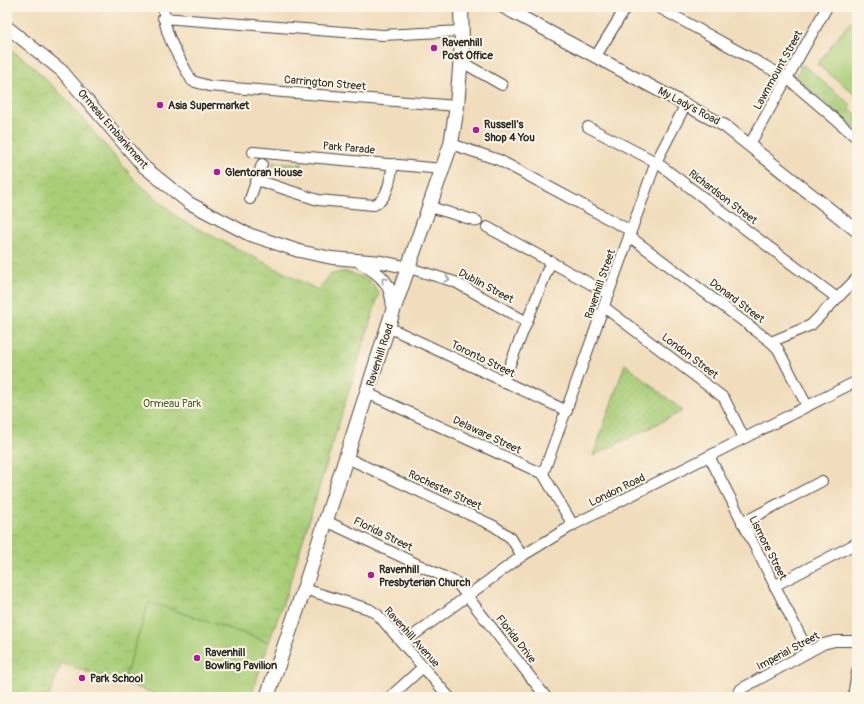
<svg xmlns="http://www.w3.org/2000/svg" width="864" height="704" font-family="Pangolin,sans-serif">
  <style>
    .grass { fill: url(#grass-dots); stroke: #6a7c52 }
    .park { fill: url(#park-crowns); stroke: #6a7c52 }
    .pitch { fill: #a9ce78; stroke: #6a7c52 }
    .lines { fill: none; stroke-linecap: round; stroke-linejoin: round }
    .minor-casing { stroke: #494641; stroke-width: 12 }
    .tertiary-casing { stroke: #494641; stroke-width: 14 }
    .secondary-casing { stroke: #494641; stroke-width: 16 }
    .minor { stroke: #fff; stroke-width: 10 }
    .tertiary { stroke: #fff; stroke-width: 12 }
    .secondary { stroke: #fff; stroke-width: 14 }
    .oneway { stroke: #a0a0a0 }
    .poi-dot { fill: #b5179e; stroke: #fcf5e5; stroke-width: 1.5 }
    .labels { text-anchor: middle; dominant-baseline: central; stroke-width: 4; stroke-linejoin: round; paint-order: stroke }
    .poi-label { font-size: 11px; font-weight: bold; fill: #2b2b2b; stroke: #fcf5e5; text-anchor: start }
    .street-label { font-size: 11px; fill: #2b2b2b; stroke: #fcf5e5 }
    .park-label { font-size: 11px; fill: #515c42; stroke: #fcf5e5 }
  </style>
  <defs>
    <pattern id="grass-dots" width="8" height="8" patternUnits="userSpaceOnUse"><rect width="8" height="8" fill="#a9ce78"/><path d="M2 2h.1M6 6h.1" fill="none" stroke="#92b168" stroke-width="1.8" stroke-linecap="round"/></pattern>
    <pattern id="park-crowns" width="20" height="18" patternUnits="userSpaceOnUse"><rect width="20" height="18" fill="#a9ce78"/><path d="M2 6a3 3 0 1 1 6 0M12 15a3 3 0 1 1 6 0" fill="none" stroke="#92b168"/></pattern>
  </defs>
  <rect width="100%" height="100%" fill="#fcf5e5"/>
  <filter id="ink" filterUnits="userSpaceOnUse"><feTurbulence type="fractalNoise" baseFrequency=".025" numOctaves="2"/><feDisplacementMap in="SourceGraphic" scale="8" xChannelSelector="R" yChannelSelector="G"/><feConvolveMatrix kernelMatrix="1 2 1 2 8 2 1 2 1" color-interpolation-filters="sRGB"/></filter>
  <filter id="wash" filterUnits="userSpaceOnUse"><feTurbulence type="fractalNoise" baseFrequency=".012" numOctaves="4" result="noise"/><feDisplacementMap in="SourceGraphic" scale="16" xChannelSelector="R" yChannelSelector="G"/><feGaussianBlur stdDeviation="0.9" result="paint"/><feColorMatrix in="noise" values="0 0 0 0 0 0 0 0 0 0 0 0 0 0 0 0 0 1.4 0 .05"/><feComposite in="paint" operator="in"/></filter>
  <g filter="url(#wash)">
    <rect width="100%" height="100%" fill="#f1ddbc"/>
    <g class="grass">
      <path d="M273 162 302 164 300 175 274 166Z"/>
      <path d="M625 364 683 411 593 456Z"/>
    </g>
    <g class="park">
      <path d="M7 47 30 64 63 96 135 180 181 220 318 290 330 275 344 271 369 280 379 293 287 592 269 642 149 602 123 683 61 663 49 697H7Z"/>
      <path d="M802 64 851 105 848 108 857 115V130L796 78Z"/>
    </g>
    <g class="pitch">
      <path d="M851 21 857 25V96L817 64Z"/>
      <path d="M149 602 269 642 251 697H165L123 683Z"/>
    </g>
  </g>
  <g filter="url(#ink)">
    <g class="lines">
      <defs>
        <g id="minor">
          <path d="M164 7C162 33 180 59 192 81L209 86 457 106"/>
          <path d="M658 7 787 78 857 138"/>
          <path d="M163 18 383 35 462 31"/>
          <path d="M596 56 626 7"/>
          <path d="M460 61 502 85"/>
          <path d="M588 127 656 162 837 298"/>
          <path d="M451 144 499 160 631 231"/>
          <path d="M750 144 827 7"/>
          <path d="M253 152 443 169"/>
          <path d="M257 180 318 200 374 205C389 199 390 178 393 164"/>
          <path d="M250 199 262 164"/>
          <path d="M430 207 477 221"/>
          <path d="M487 227 609 294"/>
          <path d="M629 236 771 342 778 349 807 406"/>
          <path d="M409 268 455 282 527 322"/>
          <path d="M604 307 724 398 744 438"/>
          <path d="M388 327 567 411"/>
          <path d="M771 342 811 325 857 278"/>
          <path d="M503 382 551 261"/>
          <path d="M367 393 543 474 573 525"/>
          <path d="M709 456 808 651"/>
          <path d="M347 458 494 526 511 538 522 556"/>
          <path d="M543 474 656 162 686 104"/>
          <path d="M326 521 457 583 546 697"/>
          <path d="M742 523 822 481"/>
          <path d="M774 586 857 543"/>
          <path d="M304 589 369 609 378 615 449 697"/>
          <path d="M403 643 522 556 573 525 857 381"/>
          <path d="M390 697 423 667"/>
          <path d="M736 697 741 689 823 644 835 641H857"/>
          <path d="M853 697 857 672"/>
        </g>
        <g id="tertiary">
          <path d="M503 7 725 126 857 231"/>
          <path d="M7 27 62 71 143 166 189 203 248 234 299 251 332 258 382 262 409 268"/>
          <path d="M360 262C382 275 392 283 393 309"/>
        </g>
        <path id="secondary" d="M267 697 304 589 393 311 451 144 457 106 462 43 461 7"/>
      </defs>
      <use href="#minor" class="minor-casing"/>
      <use href="#tertiary" class="tertiary-casing"/>
      <use href="#secondary" class="secondary-casing"/>
      <use href="#minor" class="minor"/>
      <use href="#tertiary" class="tertiary"/>
      <use href="#secondary" class="secondary"/>
    </g>
    <defs><path id="oneway-chevron" d="M-2-3.5L2.5 0L-2 3.5" fill="none" stroke-width="1.6" stroke-linecap="round" stroke-linejoin="round"/></defs>
    <g class="oneway">
      <use href="#oneway-chevron" transform="translate(447 279) rotate(16)"/>
      <use href="#oneway-chevron" transform="translate(384 280) rotate(-132)"/>
    </g>
  </g>
  <g class="poi-dot">
    <circle cx="434" cy="48" r="4"/>
    <circle cx="160" cy="105" r="4"/>
    <circle cx="476" cy="130" r="4"/>
    <circle cx="217" cy="172" r="4"/>
    <circle cx="371" cy="575" r="4"/>
    <circle cx="197" cy="658" r="4"/>
    <circle cx="82" cy="678" r="4"/>
  </g>
  <g class="labels">
    <g class="poi-label">
      <text x="442" y="42">Ravenhill<tspan x="442" dy="13">Post Office</tspan></text>
      <text x="168" y="105">Asia Supermarket</text>
      <text x="484" y="124">Russell's<tspan x="484" dy="13">Shop 4 You</tspan></text>
      <text x="225" y="172">Glentoran House</text>
      <text x="379" y="569">Ravenhill<tspan x="379" dy="13">Presbyterian Church</tspan></text>
      <text x="205" y="652">Ravenhill<tspan x="205" dy="13">Bowling Pavilion</tspan></text>
      <text x="90" y="678">Park School</text>
    </g>
    <g class="street-label">
      <text transform="translate(778 70) rotate(-61)">Lawnmount Street</text>
      <text transform="translate(325 83) rotate(5)">Carrington Street</text>
      <text transform="translate(689 106) rotate(28)">My Lady's Road</text>
      <text transform="translate(113 129) rotate(49)">Ormeau Embankment</text>
      <text transform="translate(349 148) rotate(5)">Park Parade</text>
      <text transform="translate(723 197) rotate(37)">Richardson Street</text>
      <text transform="translate(600 284) rotate(-71)">Ravenhill Street</text>
      <text transform="translate(486 286) rotate(28)">Dublin Street</text>
      <text transform="translate(737 301) rotate(37)">Donard Street</text>
      <text transform="translate(380 355) rotate(-72)">Ravenhill Road</text>
      <text transform="translate(690 356) rotate(37)">London Street</text>
      <text transform="translate(483 359) rotate(26)">Toronto Street</text>
      <text transform="translate(487 435) rotate(25)">Delaware Street</text>
      <text transform="translate(445 490) rotate(25)">Rochester Street</text>
      <text transform="translate(617 490) rotate(-26)">London Road</text>
      <text transform="translate(383 534) rotate(26)">Florida Street</text>
      <text transform="translate(768 548) rotate(63)">Lismore Street</text>
      <text transform="translate(412 637) rotate(48)">Ravenhill Avenue</text>
      <text transform="translate(516 639) rotate(52)">Florida Drive</text>
      <text transform="translate(788 651) rotate(-28)">Imperial Street</text>
    </g>
    <g class="park-label">
      <text x="172" y="403">Ormeau Park</text>
    </g>
  </g>
  <rect width="864" height="704" fill="none" stroke="#fcf5e5" stroke-width="24"/>
</svg>
